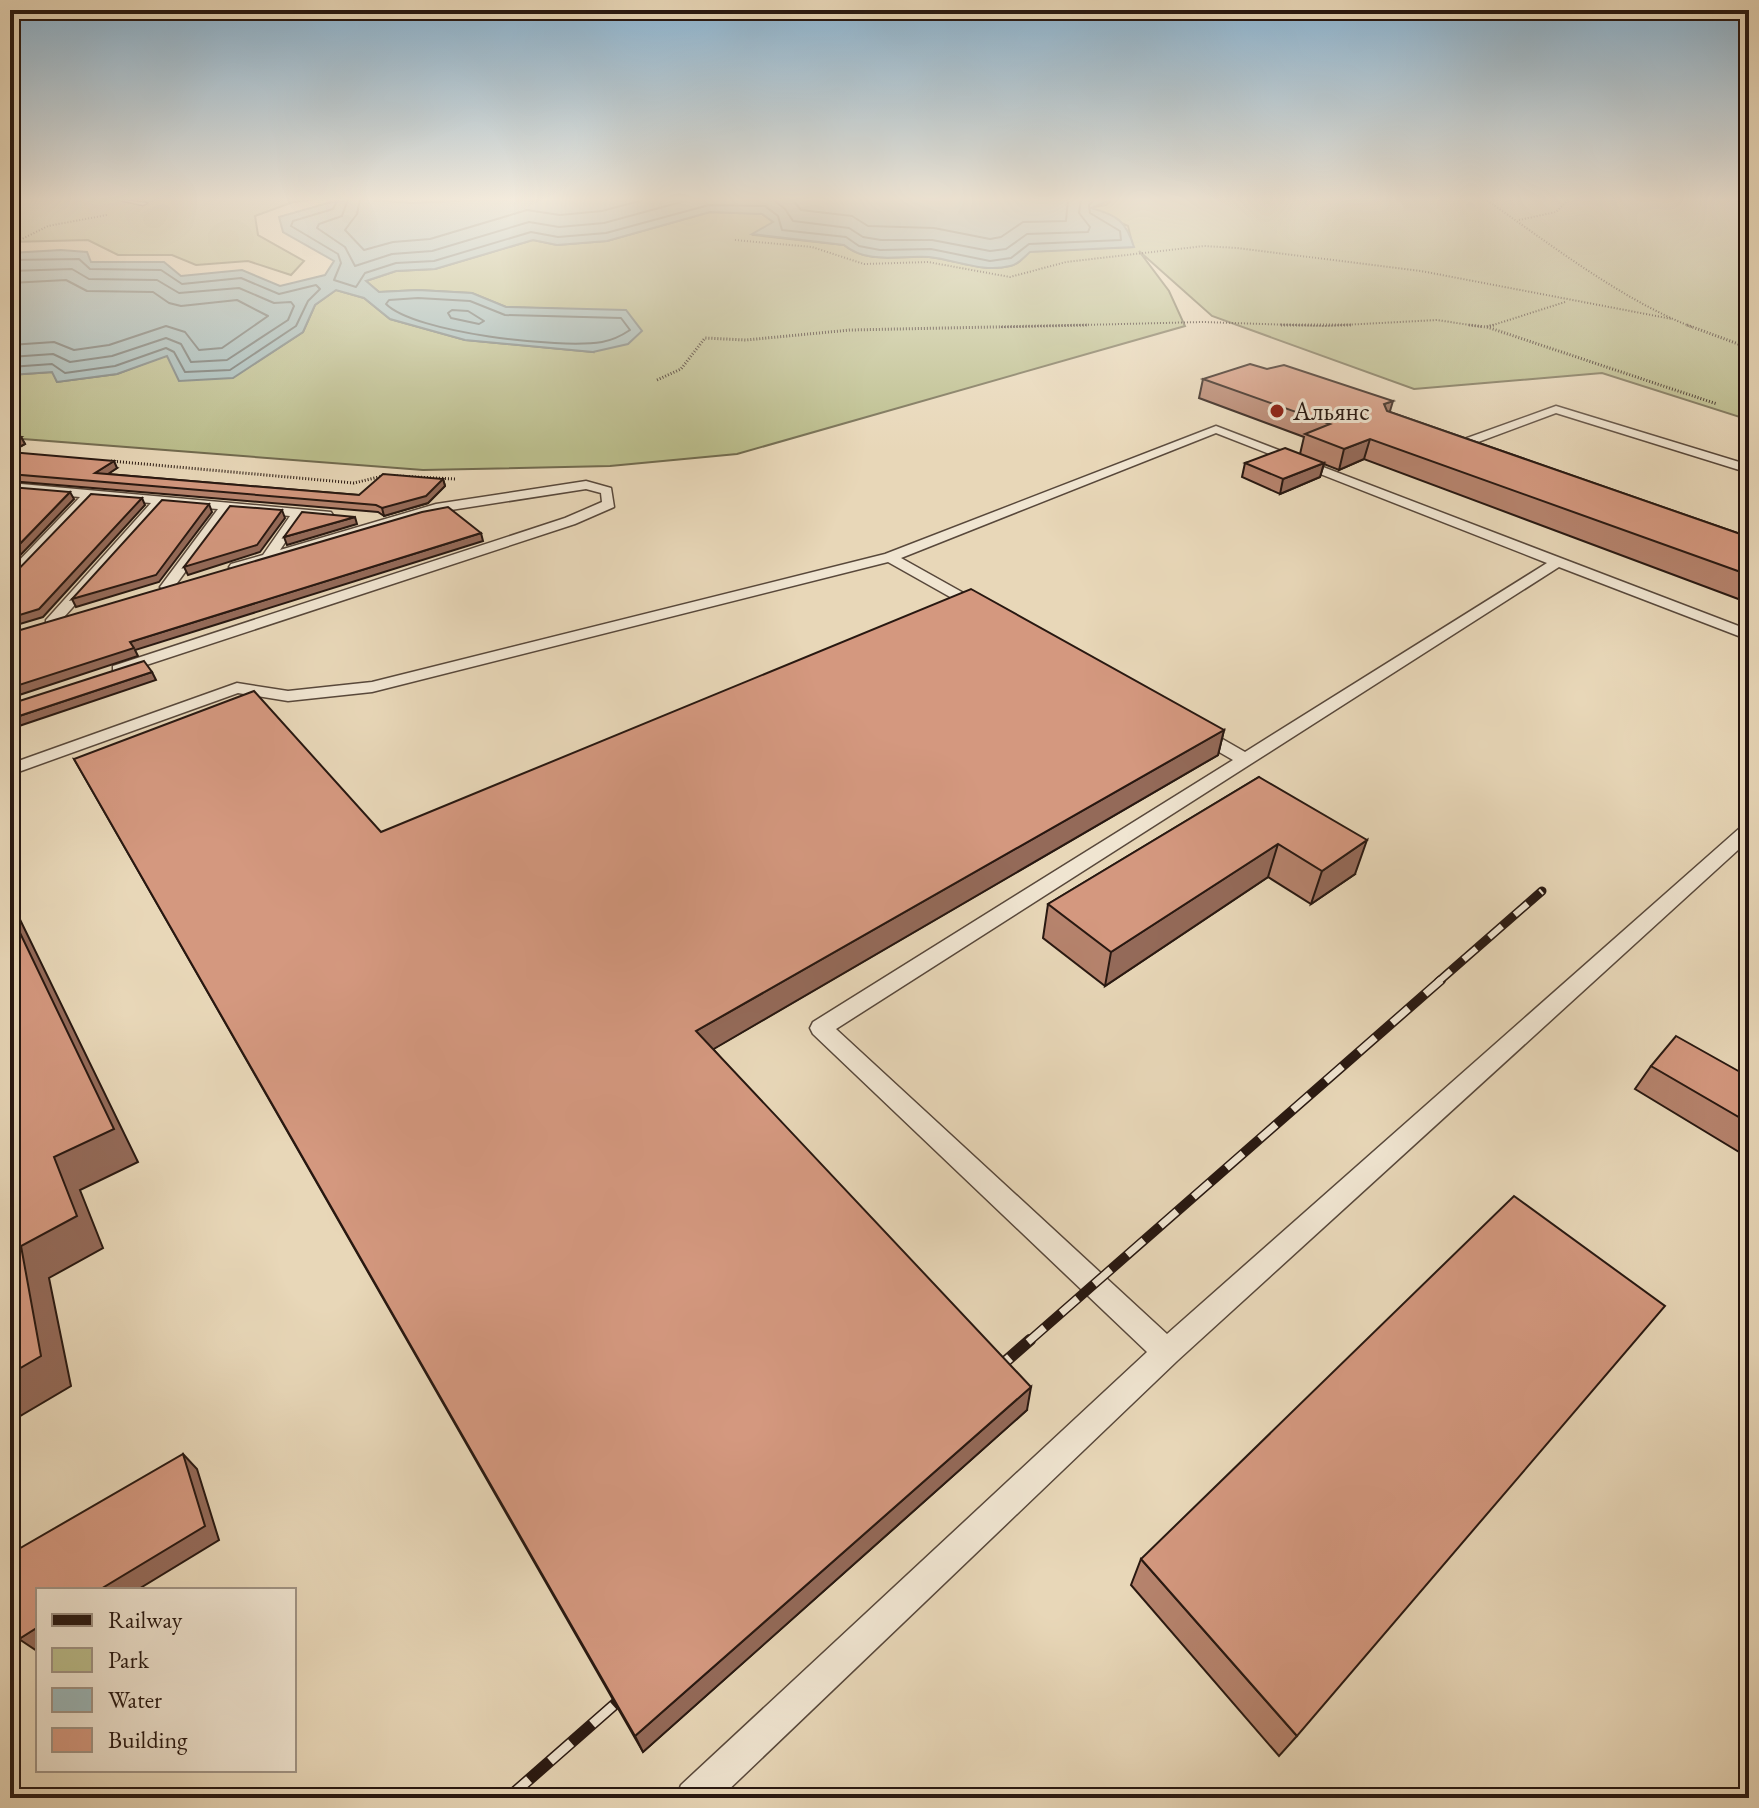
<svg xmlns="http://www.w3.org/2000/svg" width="1759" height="1808" font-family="'EB Garamond',serif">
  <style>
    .green { fill: #babd8b; stroke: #716a4e; stroke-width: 2 }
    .water { fill: #9bb7b9; stroke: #6d7776; stroke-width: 2 }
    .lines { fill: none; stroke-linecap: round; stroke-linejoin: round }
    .shore { stroke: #626865; stroke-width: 2 }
    .lane-casing { stroke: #58483b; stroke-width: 3 }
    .path-far1 { stroke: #281811; stroke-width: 2; stroke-dasharray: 1 2; stroke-linecap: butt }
    .path { stroke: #281811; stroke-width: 3; stroke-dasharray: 1 2; stroke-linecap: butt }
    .lane { fill: #f0e5d1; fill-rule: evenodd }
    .rail-far2-casing { stroke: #281811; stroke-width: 9 }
    .rail-far1-casing { stroke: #281811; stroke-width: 10 }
    .rail-casing { stroke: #281811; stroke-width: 12 }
    .rail-far2 { stroke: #f0e5d1; stroke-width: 6; stroke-dasharray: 17; stroke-linecap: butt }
    .rail-far1 { stroke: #f0e5d1; stroke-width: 7; stroke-dasharray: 22; stroke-linecap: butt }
    .rail { stroke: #f0e5d1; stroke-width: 9; stroke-dasharray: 28; stroke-linecap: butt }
    .wall { fill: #b6836d; stroke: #281811; stroke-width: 2 }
    .shaded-wall { fill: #946a59; stroke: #281811; stroke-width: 2 }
    .building { fill: #d4987f; stroke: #281811; stroke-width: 2 }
    .poi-dot { fill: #8f2418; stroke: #f0e5d1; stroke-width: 3 }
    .labels { text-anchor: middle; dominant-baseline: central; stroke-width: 6; stroke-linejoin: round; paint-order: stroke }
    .far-poi-label { font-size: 26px; fill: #281811; stroke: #f0e5d1; text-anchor: start }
  </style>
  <rect width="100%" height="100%" fill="#e8d7b8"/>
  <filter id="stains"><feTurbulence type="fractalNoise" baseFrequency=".0025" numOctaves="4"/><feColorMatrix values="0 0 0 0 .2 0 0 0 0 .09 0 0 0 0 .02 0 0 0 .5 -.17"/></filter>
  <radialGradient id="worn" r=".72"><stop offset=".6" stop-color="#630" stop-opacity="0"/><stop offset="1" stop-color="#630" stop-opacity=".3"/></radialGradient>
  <g class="green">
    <path d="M10 199H317L293 202 255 216 258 235 304 261 291 275 248 261 196 265 172 255H118L88 240 10 242Z"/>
    <path d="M1114 199H1749V420L1602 373 1414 389 1212 316 1139 251 1169 291 1185 326 737 454 610 466 423 470 10 438V375L53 372 57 382 117 374 167 355 232 378 303 332 315 305 336 290 364 298 390 319 465 340 593 352 564 309 506 307 472 293 418 290 379 292 366 281 396 271 435 269 533 240 557 245 607 241 710 212 762 214 774 222 754 235 844 245C869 265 900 255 929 257 957 260 982 273 1010 266 1018 265 1024 257 1030 251L1133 247 1128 226 1089 208 1106 205Z"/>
  </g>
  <path class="water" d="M358 199 412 203 494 199H1114L1091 208C1117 215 1126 221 1134 247L1030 252C1024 257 1018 265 1010 266 982 273 957 260 929 257 899 255 869 265 844 245L752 234 773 222 762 214 710 212 607 241 557 245 533 240 435 269 396 271 366 281 379 292 418 290 472 293 506 307 626 310 642 331 628 344 593 352 465 340 390 319 364 298 336 290 315 305 303 332 233 378 179 381 167 356 117 374 57 382 52 372 10 375V253L61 250 87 252 91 262H164L181 276 242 270 280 286 325 275 334 261 283 232 279 217 328 203Z"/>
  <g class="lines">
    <g class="shore">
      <path d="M338 199 333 209 293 221 291 226 338 254 341 263 334 280 356 287 365 273 396 263 434 261 531 232 558 237 606 233 709 205 765 206 778 216 782 230 846 237 859 246 880 250 931 249 990 261 1011 258 1029 244 1121 240 1120 231 1090 213 1089 205 1095 199"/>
      <path d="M348 199 342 216 319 224 317 228 345 247 355 266 392 254 432 251 529 222 559 227 604 223 692 199"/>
      <path d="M360 199 357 214 345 230 364 250 393 242 430 239 527 210 560 215 602 211 647 199"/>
      <path d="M772 199 785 209 793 221 849 228 863 237 881 240H932L990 251 1006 249 1027 234 1088 232 1090 227 1079 213 1081 199"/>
      <path d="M792 199 801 210 852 216 868 226 934 228 990 239 1001 237 1023 222 1066 221 1068 199"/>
      <path d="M10 260 79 259 90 269 161 270 182 284 241 278 279 294 316 285 320 289 308 301 296 326 230 370 185 372 174 352 166 348 115 366 65 373 52 364 10 367"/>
      <path d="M10 271 72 269 89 279 157 280 179 293 239 288 274 303 291 302 294 306 288 320 227 360 191 362 181 344 166 338 112 356 70 362 53 354 10 357"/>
      <path d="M10 283 66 280 87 291 153 292 169 303 181 306 237 300 268 316 222 348 199 350 185 332 166 326 109 345 74 350 54 342 10 345"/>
      <path d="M418 298 470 301 505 315 621 318 630 330C621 336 613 340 602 342 560 349 415 333 386 304L389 300Z"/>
      <path d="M452 310 468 311 484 321 479 324 451 318 448 313Z"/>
    </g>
    <defs>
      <g id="lane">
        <path d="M115 199 147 203 143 205Z"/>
        <path d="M1556 406 1749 465V473L1556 413 1454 451 1442 447Z"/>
        <path d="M1216 426 1749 630V640L1559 567 836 1029 1167 1334 1742 826 1749 824V840L1177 1361 720 1798H676L681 1785 1147 1352 813 1034 810 1028 813 1022 1233 760 1193 737 1191 733 1193 729H1205L1245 752 1547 563 1216 433 901 558 985 605V611H975L888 562 372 692 288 701 238 693 10 775V764L237 683 288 691 372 682 885 554Z"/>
        <path d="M586 481 611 488 614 507 575 524 119 674 113 672V666L565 518 602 502 601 493 586 489 438 512 236 571 229 567 231 564 263 555 290 516 230 510 172 590 167 591 160 587 218 509 164 505 56 626H46V620L151 503 93 498 15 581 10 582V570L80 497 10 491V483L331 512 333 515 326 519 302 517 280 550 436 504Z"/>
      </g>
    </defs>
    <use href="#lane" class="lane-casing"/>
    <g class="path-far1">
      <path d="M1485 199C1549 243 1620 299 1692 327"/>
      <path d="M1519 220 1556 212 1569 199"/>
      <path d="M735 240 812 247 864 264 928 262 1010 277 1066 262 1204 246 1237 248 1421 271 1672 319"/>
      <path d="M12 244 48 226 107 215"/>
      <path d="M1001 327 1203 322 1324 326 1437 320 1483 327"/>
      <path d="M1487 327 1565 302"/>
    </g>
    <g class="path">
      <path d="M1281 325H1351"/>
      <path d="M1469 325 1486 327 1494 325"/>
      <path d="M1687 325 1749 348"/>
      <path d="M1487 327 1717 404"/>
      <path d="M657 380 681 369 705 338 746 340 850 330 1089 325"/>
      <path d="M111 461 354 483 387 475"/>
      <path d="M397 476 455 479"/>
    </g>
    <use href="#lane" class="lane"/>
    <defs>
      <path id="rail-far2" d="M1438 982 1542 891"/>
      <path id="rail-far1" d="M1028 1342 1441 980"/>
      <g id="rail">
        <path d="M989 1376 1030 1340"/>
        <path d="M508 1798 631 1690"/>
      </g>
    </defs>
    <use href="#rail-far2" class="rail-far2-casing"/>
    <use href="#rail-far1" class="rail-far1-casing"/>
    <use href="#rail" class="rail-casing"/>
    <use href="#rail-far2" class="rail-far2"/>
    <use href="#rail-far1" class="rail-far1"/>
    <use href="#rail" class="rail"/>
  </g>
  <g class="wall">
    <path d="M1203 379 1390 412 1749 537V603L1364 459 1339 470 1324 464 1320 477 1280 494 1242 477 1245 463 1300 454 1304 437 1199 398Z"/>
    <path d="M10 436 21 437 25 444 11 452 117 468 108 474 359 495 443 479 445 486 428 503 384 516 378 512 10 481Z"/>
    <path d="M1224 730 1218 755 713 1049 1027 1410 643 1752 74 759 381 832Z"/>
    <path d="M1259 777 1355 874 1311 904 1268 877 1105 986 1043 938 1048 904Z"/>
    <path d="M1651 1066 1749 1077V1158L1635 1089Z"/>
    <path d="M1141 1559 1297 1736 1279 1756 1131 1585Z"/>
  </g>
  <g class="shaded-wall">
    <path d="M1393 401 1387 421 1384 404Z"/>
    <path d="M21 437 25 444 10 452V443Z"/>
    <path d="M1370 439 1364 459 1339 470 1344 449Z"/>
    <path d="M114 461 117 468 99 480 95 473Z"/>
    <path d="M1324 463 1320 477 1280 494 1283 479Z"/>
    <path d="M443 479 445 486 428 503 384 516 382 508Z"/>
    <path d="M70 492 74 499 10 566V554Z"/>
    <path d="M142 498 145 505 43 617 10 627V618Z"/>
    <path d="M209 504 212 512 159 582 76 607 72 599Z"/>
    <path d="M282 510 285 518 260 552 188 575 184 567Z"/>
    <path d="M355 517 357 524 287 545 284 537Z"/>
    <path d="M481 533 483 541 135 650 138 656 10 698V688L130 642Z"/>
    <path d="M152 672 156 680 10 729V719Z"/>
    <path d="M1224 730 1218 755 700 1057 696 1031Z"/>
    <path d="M1367 840 1355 874 1311 904 1322 871Z"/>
    <path d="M1278 844 1268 877 1105 986 1111 952Z"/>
    <path d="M10 899 138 1162 80 1190 103 1248 49 1278 71 1386 10 1422V1374L21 1246 54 1157 10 912Z"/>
    <path d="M1031 1387 1027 1410 643 1752 635 1736Z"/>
    <path d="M183 1454 197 1469 219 1540 137 1590H99Z"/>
    <path d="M38 1627V1651H37L19 1639Z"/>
  </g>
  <g class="building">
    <path d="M1250 364 1267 369 1284 365 1393 401 1384 404 1387 411 1749 537V575L1370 439 1344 449 1305 434 1330 424 1203 379Z"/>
    <path d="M10 436 21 437 10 443Z"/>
    <path d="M1285 448 1324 463 1283 479 1245 463Z"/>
    <path d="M10 452 114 461 95 473 359 495 383 474 443 479 426 496 382 508 376 505 10 474Z"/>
    <path d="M10 487 70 492 10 554Z"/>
    <path d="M91 494 142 498 39 609 10 618V576L13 575Z"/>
    <path d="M162 500 209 504 156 575 72 599Z"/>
    <path d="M230 506 282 510 257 545 184 567Z"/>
    <path d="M448 507 481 533 130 642 134 648 10 688V633L422 512Z"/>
    <path d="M302 512 355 517 284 537Z"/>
    <path d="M971 589 1224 730 696 1031 1031 1387 635 1736 74 759 254 691 381 832Z"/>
    <path d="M144 661 152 672 10 719V704Z"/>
    <path d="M1259 777 1367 840 1322 871 1278 844 1111 952 1048 904Z"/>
    <path d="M10 912 114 1129 54 1157 77 1216 21 1246 41 1356 10 1374Z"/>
    <path d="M1676 1036 1749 1077V1123L1651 1066Z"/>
    <path d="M1514 1196 1665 1306 1297 1736 1141 1559Z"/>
    <path d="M183 1454 205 1526 99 1590H38V1627L19 1639 10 1596V1554Z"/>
  </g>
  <linearGradient id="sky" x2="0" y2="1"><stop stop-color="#89b5d5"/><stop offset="0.44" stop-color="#f5eddf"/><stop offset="1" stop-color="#f5eddf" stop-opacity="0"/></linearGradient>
  <rect width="1759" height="452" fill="url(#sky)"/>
  <circle class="poi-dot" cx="1277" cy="411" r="8"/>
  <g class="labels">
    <g class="far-poi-label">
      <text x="1293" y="411">Альянс</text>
    </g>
  </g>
  <rect width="1759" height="1808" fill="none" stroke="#e8d7b8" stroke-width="40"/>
  <rect x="12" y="12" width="1735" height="1784" fill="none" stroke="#281811" stroke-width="4"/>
  <rect x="20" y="20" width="1719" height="1768" fill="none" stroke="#281811" stroke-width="2"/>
  <rect x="36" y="1588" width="260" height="184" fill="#f0e5d1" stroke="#a09384" stroke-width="2"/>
  <rect x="52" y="1614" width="40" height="12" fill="#281811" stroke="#a09384" stroke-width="2"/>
  <text x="108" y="1628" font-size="24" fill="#281811">Railway</text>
  <rect x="52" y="1648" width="40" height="24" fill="#babd8b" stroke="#a09384" stroke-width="2"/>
  <text x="108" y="1668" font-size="24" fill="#281811">Park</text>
  <rect x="52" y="1688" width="40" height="24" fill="#9bb7b9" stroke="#a09384" stroke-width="2"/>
  <text x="108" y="1708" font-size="24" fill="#281811">Water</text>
  <rect x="52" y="1728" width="40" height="24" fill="#d4987f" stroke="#a09384" stroke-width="2"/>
  <text x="108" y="1748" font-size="24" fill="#281811">Building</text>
  <rect width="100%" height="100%" filter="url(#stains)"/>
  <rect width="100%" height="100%" fill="url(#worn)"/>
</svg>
